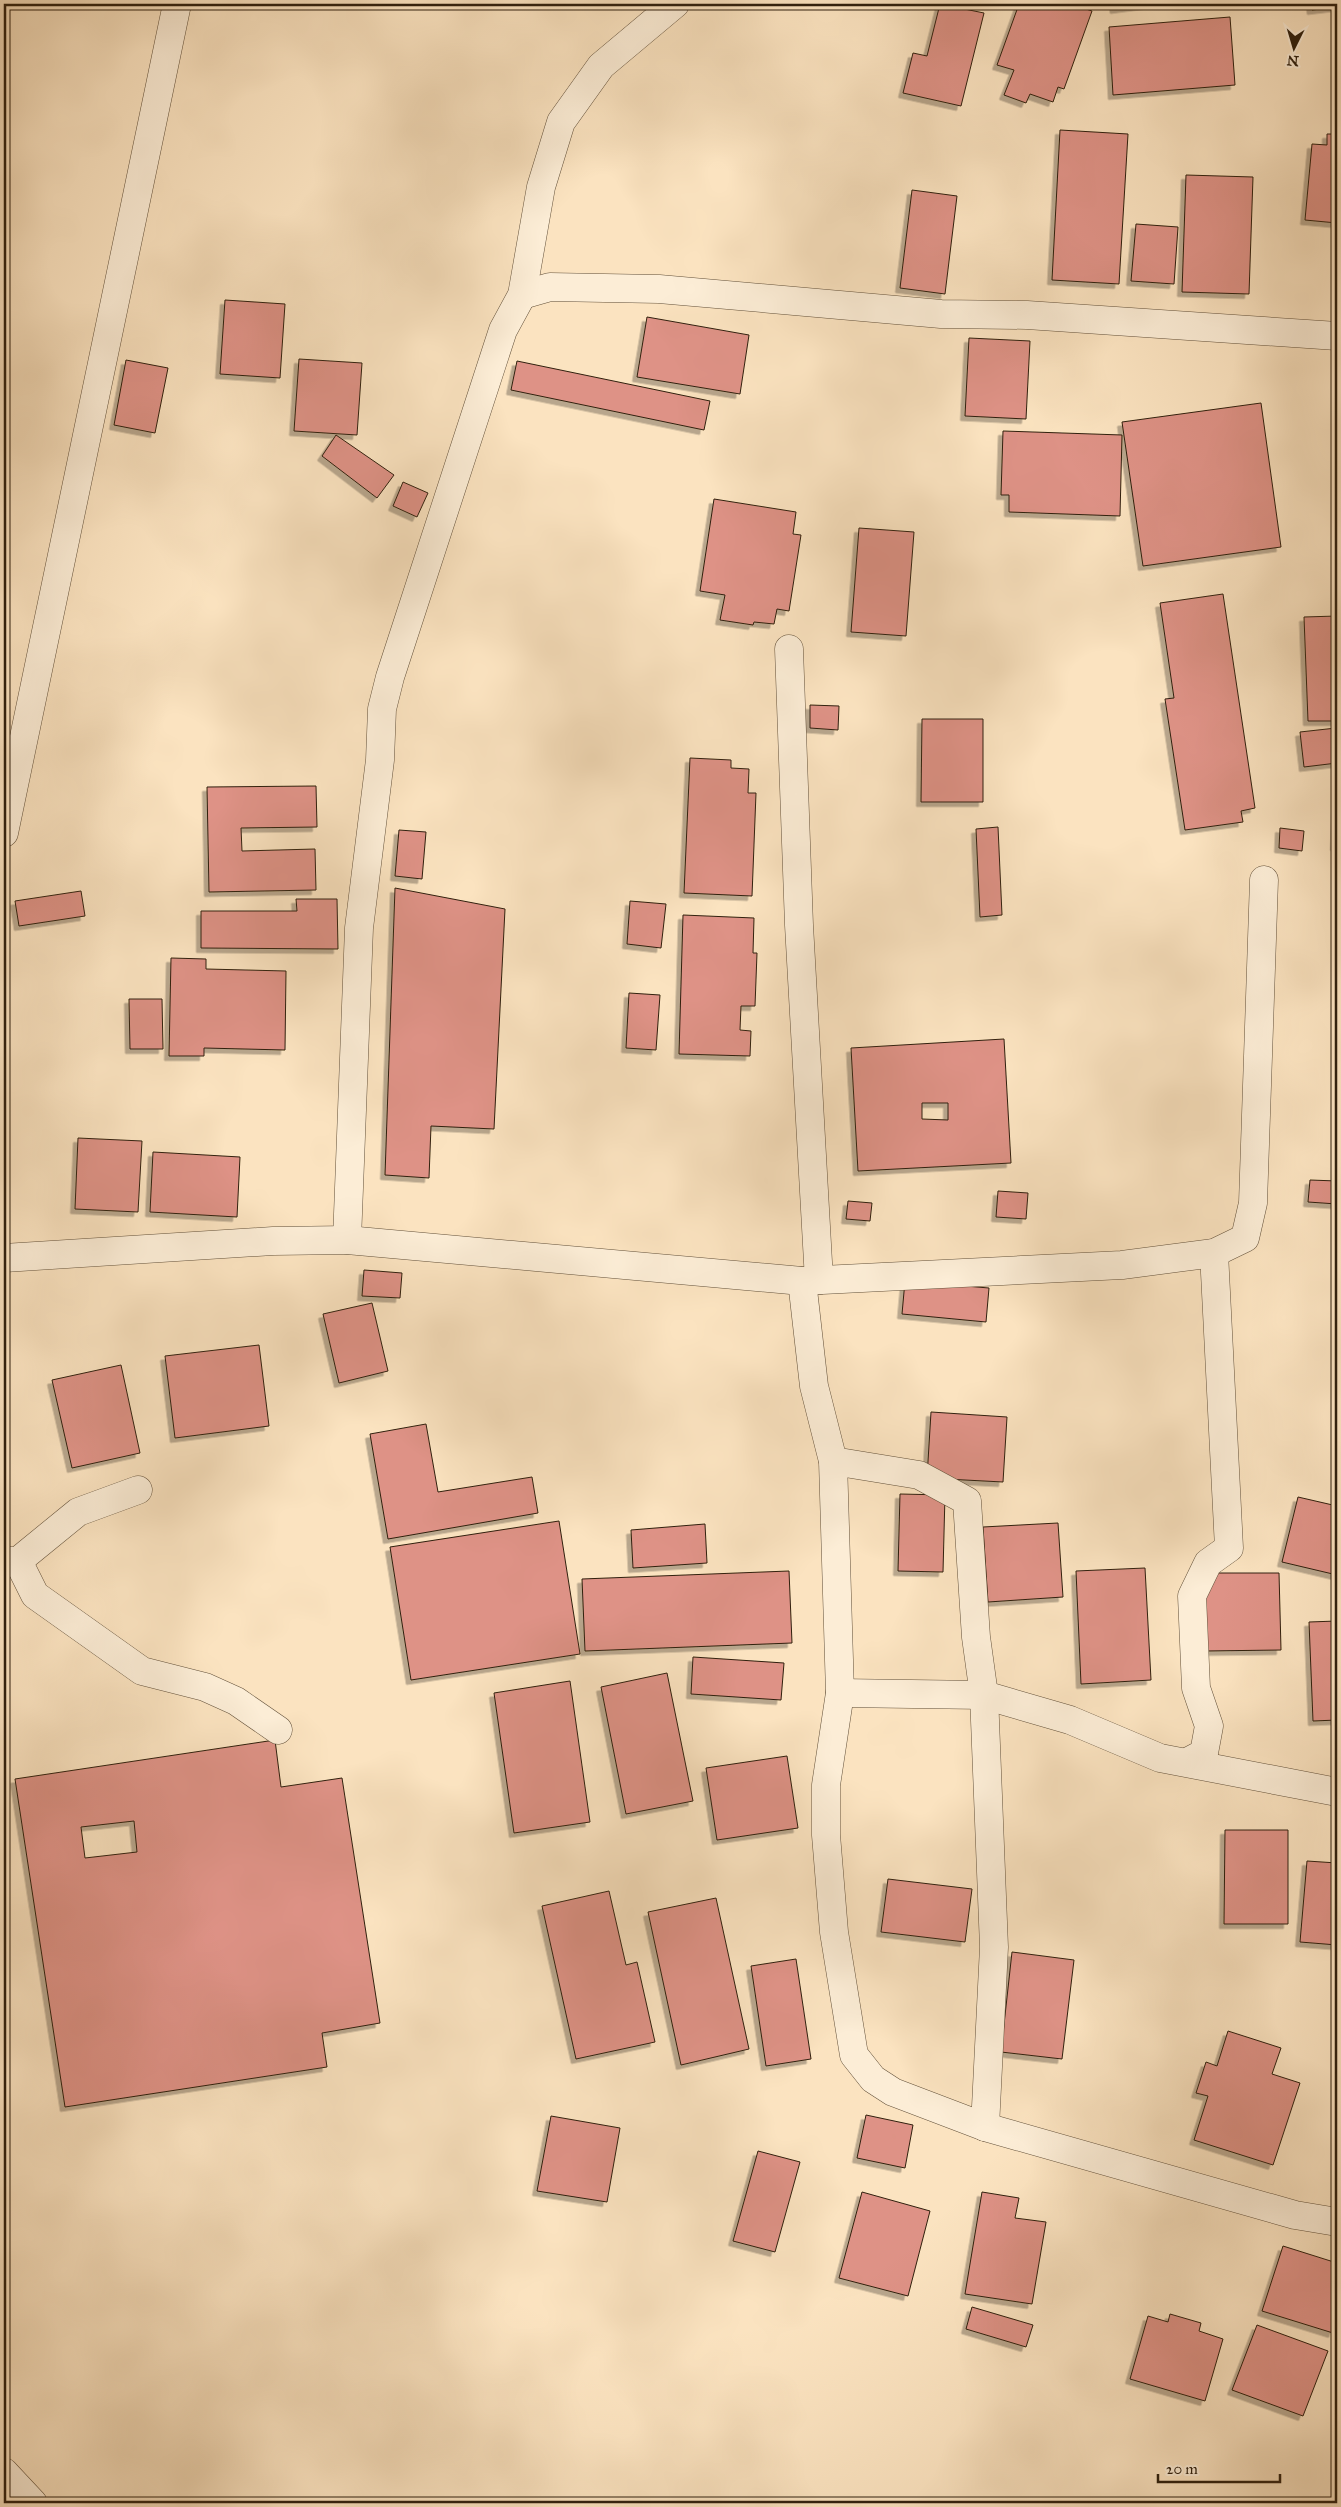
<svg xmlns="http://www.w3.org/2000/svg" width="1341" height="2507" font-family="'IM FELL Great Primer',serif">
  <style>
    .building { fill: #de9286; stroke: #30200e; fill-rule: evenodd; filter: url(#shadow) }
    .lines { fill: none; stroke-linecap: round; stroke-linejoin: round }
    .minor-casing { stroke: #63513a; stroke-width: 29 }
    .minor { stroke: #fcedd6; stroke-width: 28 }
  </style>
  <defs>
    <filter id="shadow"><feDropShadow dx="-4.5" dy="4.5" stdDeviation="0" flood-color="#0004"/></filter>
  </defs>
  <rect width="100%" height="100%" fill="#fbe3c0"/>
  <filter id="stains"><feTurbulence type="fractalNoise" baseFrequency=".004" numOctaves="4"/><feColorMatrix values="0 0 0 0 .2 0 0 0 0 .09 0 0 0 0 .02 0 0 0 .5 -.17"/></filter>
  <radialGradient id="worn" r=".72"><stop offset=".6" stop-color="#630" stop-opacity="0"/><stop offset="1" stop-color="#630" stop-opacity=".3"/></radialGradient>
  <g class="building">
    <path d="M940 4 984 13 961 106 903 93 913 53 927 56Z"/>
    <path d="M1019 4H1071L1092 11 1064 89 1058 87 1053 102 1030 94 1026 103 1004 95 1014 70 997 65Z"/>
    <path d="M1114 4H1152L1115 9Z"/>
    <path d="M1311 4H1337V7L1312 10Z"/>
    <path d="M1230 17 1235 85 1113 95 1109 27Z"/>
    <path d="M1060 130 1128 134 1119 284 1052 280Z"/>
    <path d="M1327 134H1337V223L1305 220 1312 144 1327 145Z"/>
    <path d="M1186 175 1253 177 1249 294 1182 292Z"/>
    <path d="M912 190 957 196 945 294 900 288Z"/>
    <path d="M1136 224 1178 227 1174 284 1131 281Z"/>
    <path d="M225 300 285 304 280 378 220 374Z"/>
    <path d="M647 317 749 335 740 394 637 377Z"/>
    <path d="M969 338 1030 341 1026 419 965 416Z"/>
    <path d="M299 359 362 363 357 435 294 431Z"/>
    <path d="M126 360 168 368 155 433 114 425Z"/>
    <path d="M517 361 710 401 704 430 511 390Z"/>
    <path d="M1261 403 1281 547 1143 566 1122 422Z"/>
    <path d="M1003 431 1122 435 1120 516 1009 512V495H1001Z"/>
    <path d="M336 435 394 475 377 498 322 456Z"/>
    <path d="M403 482 428 493 417 517 393 506Z"/>
    <path d="M714 499 796 512 793 534 801 535 789 611 777 609 774 624 754 622 753 625 720 620 725 595 700 591Z"/>
    <path d="M859 528 914 532 906 636 851 632Z"/>
    <path d="M1223 594 1255 808 1241 811 1243 822 1185 830 1165 699 1174 698 1160 603Z"/>
    <path d="M1337 616V721H1308L1304 617Z"/>
    <path d="M810 705 839 706 838 730 810 728Z"/>
    <path d="M922 719H983V802H921Z"/>
    <path d="M1336 728 1337 763 1304 767 1300 732Z"/>
    <path d="M690 758 731 760V768L749 769 748 793H756L752 896 684 893Z"/>
    <path d="M316 786 317 827 241 828 242 851 315 849 316 890 209 892 207 787Z"/>
    <path d="M1337 794V846H1335Z"/>
    <path d="M998 827 1002 915 980 917 976 829Z"/>
    <path d="M1280 828 1304 831 1302 851 1279 848Z"/>
    <path d="M399 830 426 832 422 879 395 876Z"/>
    <path d="M395 888 505 909 494 1129 431 1126 429 1178 385 1175Z"/>
    <path d="M81 891 85 916 19 926 15 901Z"/>
    <path d="M296 899H337L338 949 201 948V911H297Z"/>
    <path d="M630 901 666 904 661 948 627 944Z"/>
    <path d="M683 915 754 918 753 953H757L755 1006H741L740 1030 751 1031 750 1056 679 1054Z"/>
    <path d="M171 958 206 959V969L286 971 285 1050 204 1048V1056H169Z"/>
    <path d="M629 993 660 995 656 1050 626 1048Z"/>
    <path d="M129 999H162L163 1049H130Z"/>
    <path d="M1004 1039 1011 1163 858 1171 851 1048ZM922 1103H948V1120L922 1119Z"/>
    <path d="M78 1138 142 1141 138 1212 75 1209Z"/>
    <path d="M153 1152 240 1157 237 1217 150 1212Z"/>
    <path d="M1310 1180 1337 1181V1204L1308 1202Z"/>
    <path d="M998 1191 1028 1193 1026 1219 996 1217Z"/>
    <path d="M848 1201 872 1203 870 1221 846 1219Z"/>
    <path d="M364 1270 402 1273 400 1298 362 1296Z"/>
    <path d="M905 1281 989 1288 986 1322 902 1314Z"/>
    <path d="M372 1303 388 1371 339 1383 323 1314Z"/>
    <path d="M259 1345 269 1426 175 1438 165 1356Z"/>
    <path d="M121 1365 140 1453 72 1468 52 1380Z"/>
    <path d="M931 1412 1007 1417 1003 1482 927 1478Z"/>
    <path d="M426 1424 438 1492 532 1477 538 1513 388 1539 370 1434Z"/>
    <path d="M900 1494 945 1495 943 1572 898 1571Z"/>
    <path d="M1298 1497 1337 1506V1575L1282 1562Z"/>
    <path d="M559 1521 580 1654 411 1680 390 1547Z"/>
    <path d="M1058 1523 1063 1597 988 1602 983 1527Z"/>
    <path d="M705 1524 707 1563 633 1568 631 1530Z"/>
    <path d="M1145 1568 1151 1680 1081 1684 1076 1571Z"/>
    <path d="M789 1571 792 1643 585 1651 582 1579Z"/>
    <path d="M1204 1573H1279L1281 1650 1205 1651Z"/>
    <path d="M1337 1621V1720L1313 1721 1309 1622Z"/>
    <path d="M693 1657 784 1663 781 1700 691 1694Z"/>
    <path d="M667 1673 693 1801 626 1814 601 1687Z"/>
    <path d="M570 1681 590 1822 514 1833 494 1693Z"/>
    <path d="M275 1740 281 1787 342 1778 380 2023 322 2033 327 2067 65 2107 15 1779ZM134 1821 137 1852 85 1858 81 1827Z"/>
    <path d="M787 1756 798 1828 717 1840 706 1768Z"/>
    <path d="M1225 1830H1288V1924H1224Z"/>
    <path d="M1307 1861 1337 1863V1945L1300 1942Z"/>
    <path d="M888 1879 972 1889 965 1942 881 1932Z"/>
    <path d="M609 1891 626 1965 637 1962 655 2042 576 2059 542 1906Z"/>
    <path d="M716 1898 749 2049 681 2065 648 1912Z"/>
    <path d="M1012 1952 1074 1960 1062 2059 1001 2052Z"/>
    <path d="M796 1959 811 2059 766 2066 751 1966Z"/>
    <path d="M1228 2031 1281 2048 1272 2074 1300 2083 1273 2165 1194 2140 1208 2096 1196 2093 1206 2062 1217 2066Z"/>
    <path d="M866 2115 913 2125 905 2168 857 2158Z"/>
    <path d="M551 2116 620 2128 607 2202 537 2191Z"/>
    <path d="M758 2151 800 2162 775 2252 733 2241Z"/>
    <path d="M862 2192 930 2211 908 2296 839 2278Z"/>
    <path d="M982 2192 1019 2198 1015 2218 1046 2222 1032 2304 965 2294Z"/>
    <path d="M1283 2246 1337 2263V2320L1333 2333 1262 2311Z"/>
    <path d="M972 2307 1033 2325 1026 2347 966 2329Z"/>
    <path d="M1170 2314 1201 2323 1199 2331 1223 2339 1205 2401 1130 2379 1148 2316 1168 2322Z"/>
    <path d="M1257 2325 1328 2351 1303 2416 1232 2390Z"/>
  </g>
  <g class="lines">
    <defs>
      <g id="minor">
        <path d="M522 295 550 287 659 289 941 314 1027 315 1337 336"/>
        <path d="M789 649 799 925 819 1280"/>
        <path d="M4 833 177 4"/>
        <path d="M347 1240 359 928 380 760 382 709 390 677 503 330 522 295 541 187 561 122 601 66 675 4"/>
        <path d="M4 1258 273 1241 347 1240 802 1281 1122 1265 1214 1253 1245 1238 1253 1203 1264 880"/>
        <path d="M802 1281 814 1386 833 1461 840 1693 826 1785V1835L834 1932 854 2055 873 2079 893 2092 985 2127 1295 2215 1337 2222"/>
        <path d="M833 1461 919 1475 967 1501 976 1637 984 1695 994 1947 985 2127"/>
        <path d="M4 1561H18L78 1512 138 1490"/>
        <path d="M18 1561 35 1595 142 1671 205 1687 236 1701 278 1730"/>
        <path d="M840 1693 984 1695 1070 1720 1160 1758 1337 1792"/>
        <path d="M1187 1762 1204 1753 1209 1726 1196 1688 1192 1596 1208 1563 1229 1548 1214 1253"/>
        <path d="M4 2472 33 2503"/>
      </g>
    </defs>
    <use href="#minor" class="minor-casing"/>
    <use href="#minor" class="minor"/>
  </g>
  <rect width="1341" height="2507" fill="none" stroke="#fbe3c0" stroke-width="20"/>
  <rect x="5" y="5" width="1331" height="2497" fill="none" stroke="#30200e" stroke-width="2.5"/>
  <rect x="10" y="10" width="1321" height="2487" fill="none" stroke="#30200e"/>
  <g transform="translate(1294 48) rotate(185)" stroke="#fcedd6" stroke-width="4" paint-order="stroke">
  <path d="M0-4L9 19L0 12L-9 19Z" fill="#30200e"/>
  <text y="-8" font-size="14" font-weight="bold" text-anchor="middle" fill="#30200e">N</text>
  </g>
  <path d="M1158 2474v8h122v-8" fill="none" stroke="#30200e" stroke-width="2.5"/>
  <text x="1166" y="2474" font-size="15" fill="#30200e" stroke="#fcedd6" stroke-width="4" paint-order="stroke">20 m</text>
  <rect width="100%" height="100%" filter="url(#stains)"/>
  <rect width="100%" height="100%" fill="url(#worn)"/>
</svg>
